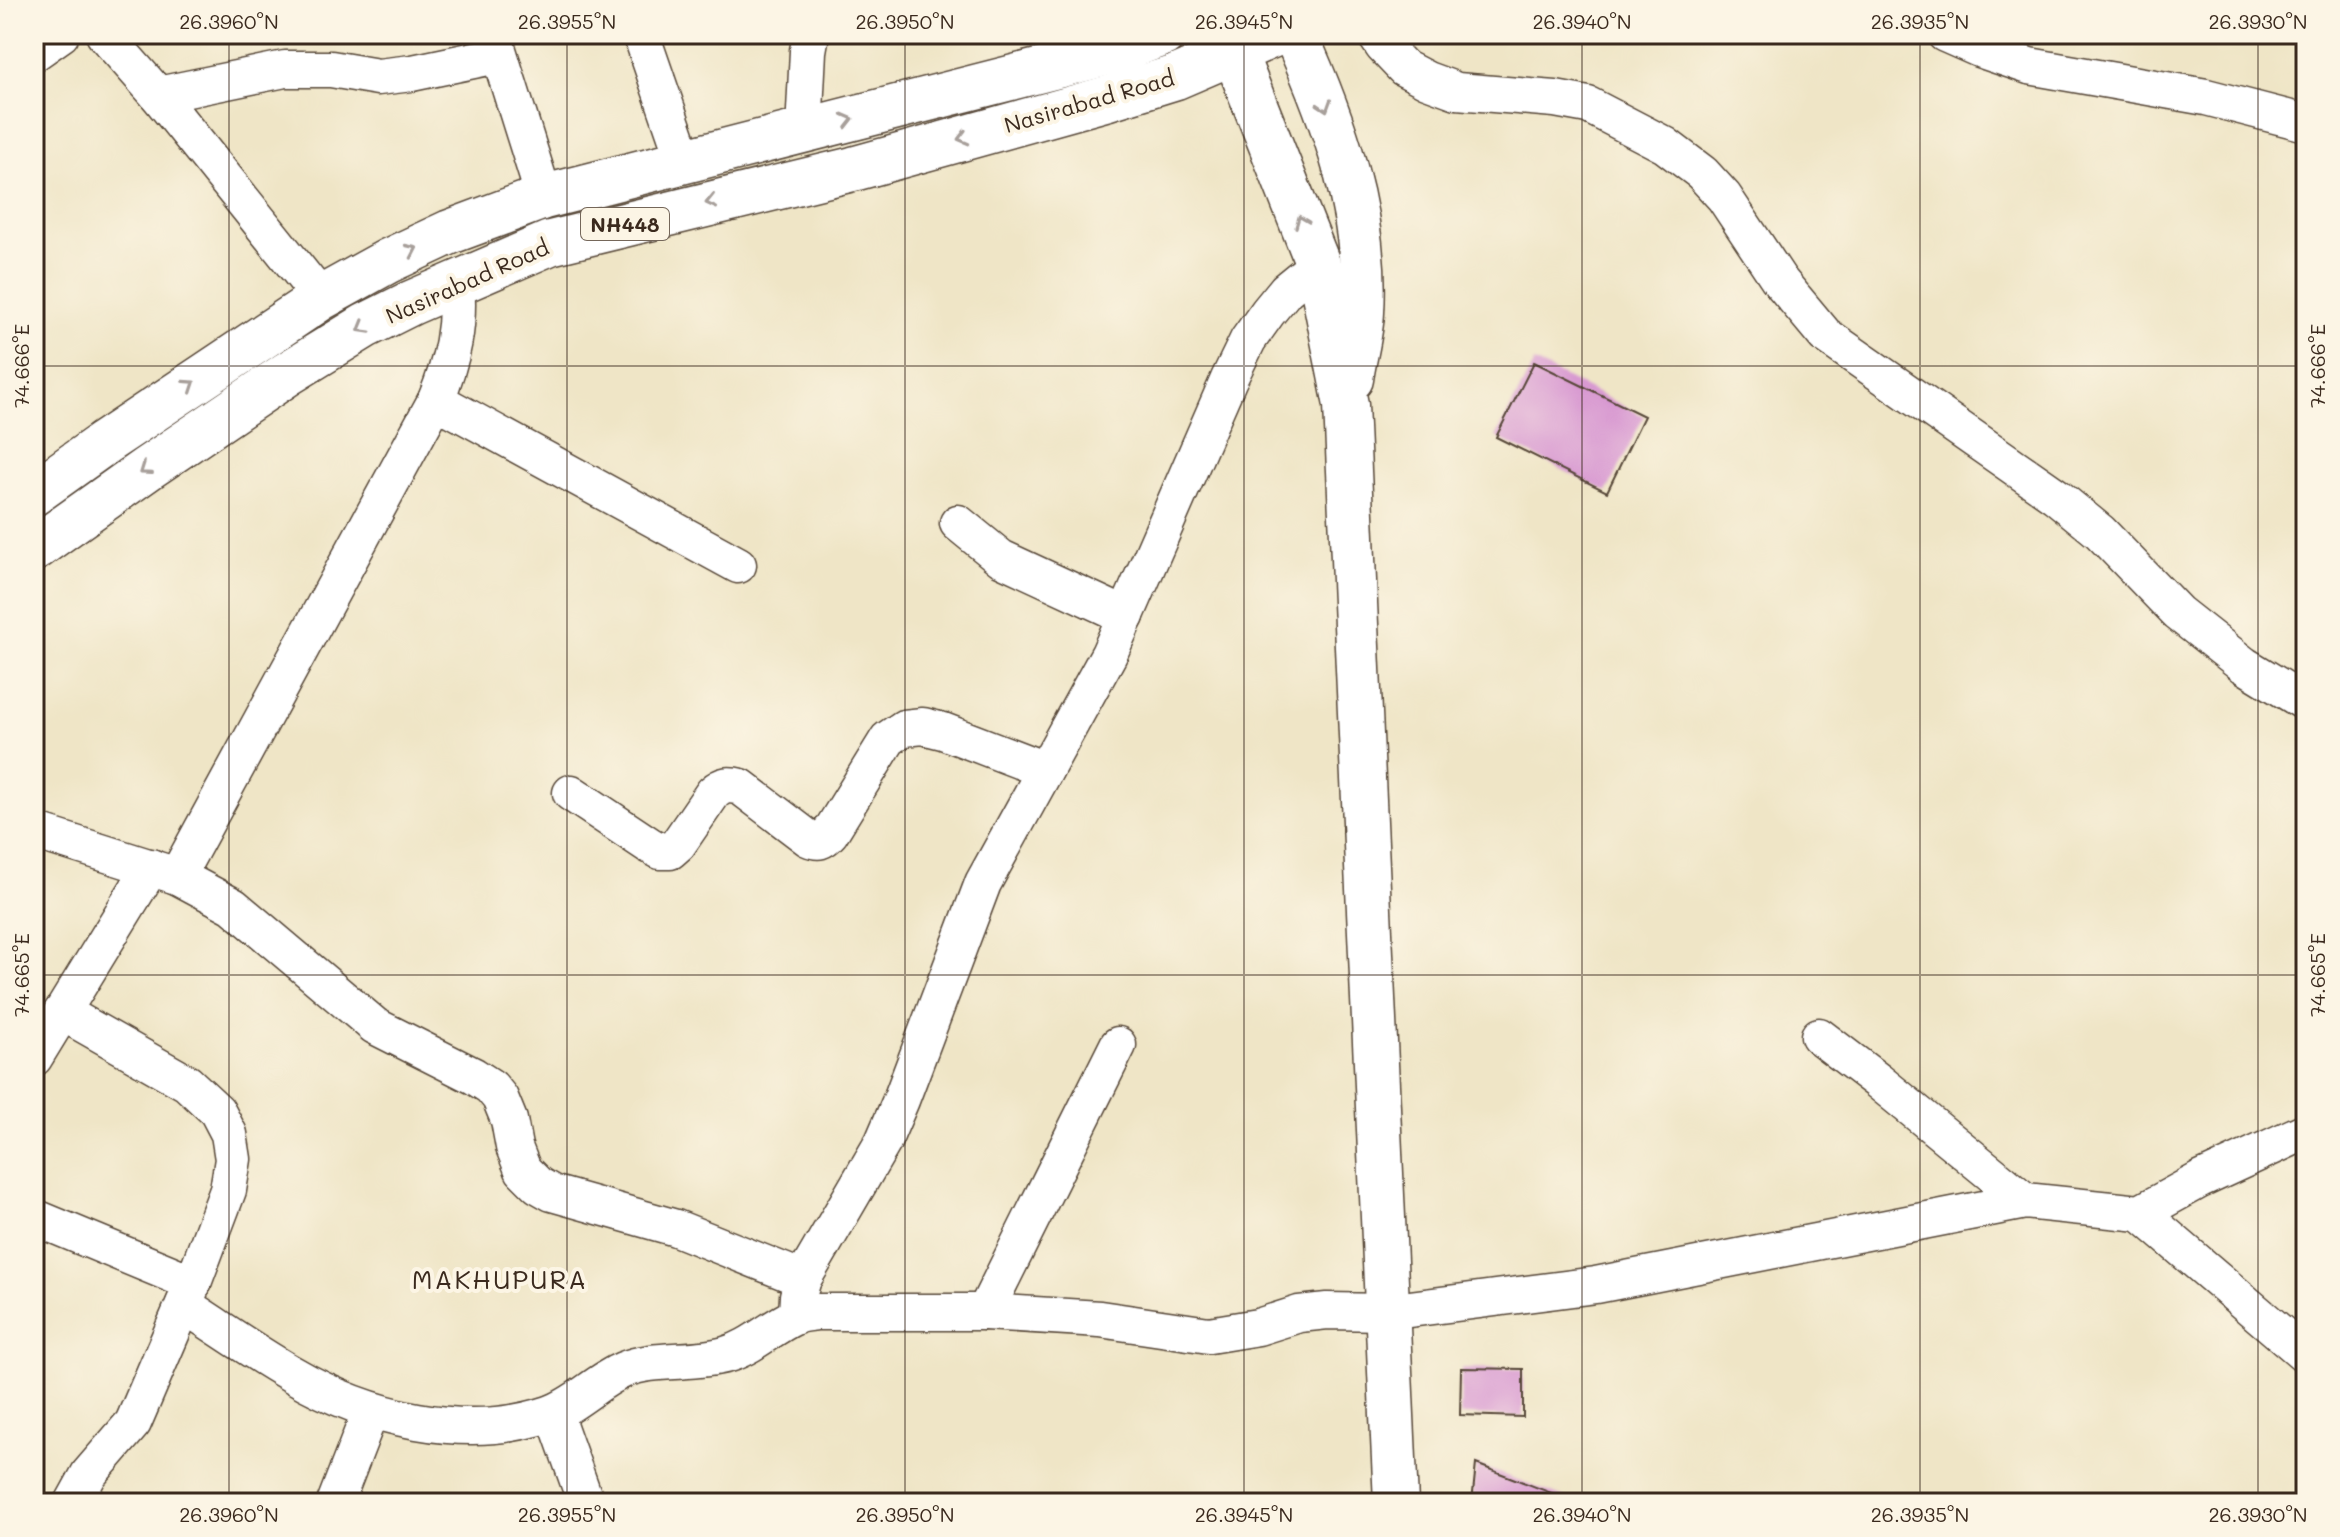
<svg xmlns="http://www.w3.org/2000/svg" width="2340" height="1537" font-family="Mali,sans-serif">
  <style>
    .building { fill: #d899d1 }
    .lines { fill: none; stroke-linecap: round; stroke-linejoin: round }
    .minor-casing { stroke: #564637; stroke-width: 39 }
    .secondary-casing { stroke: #564637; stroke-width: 47 }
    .trunk-casing { stroke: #564637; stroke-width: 47 }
    .minor { stroke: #fff; stroke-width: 36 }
    .secondary { stroke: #fff; stroke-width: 44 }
    .trunk { stroke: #fff; stroke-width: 44 }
    .oneway { stroke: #a79f9a }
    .ticks { fill: none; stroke: #3b2a1e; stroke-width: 2; stroke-opacity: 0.45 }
    .labels { text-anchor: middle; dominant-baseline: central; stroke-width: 8; stroke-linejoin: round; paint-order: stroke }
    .shield { fill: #fcf5e5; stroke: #75675a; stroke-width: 2 }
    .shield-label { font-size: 20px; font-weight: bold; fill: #3b2a1e }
    .street-label { font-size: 22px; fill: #3b2a1e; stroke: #fcf5e5 }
    .quarter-label { font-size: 26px; letter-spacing: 2px; fill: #3b2a1e; stroke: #fcf5e5 }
    .neatline { fill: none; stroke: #3b2a1e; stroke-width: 3 }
    .ticks-label { font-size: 20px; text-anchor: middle; fill: #3b2a1e }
  </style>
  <rect width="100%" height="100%" fill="#fcf5e5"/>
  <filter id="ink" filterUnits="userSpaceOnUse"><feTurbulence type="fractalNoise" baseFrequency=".0125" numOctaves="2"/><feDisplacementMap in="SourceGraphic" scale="16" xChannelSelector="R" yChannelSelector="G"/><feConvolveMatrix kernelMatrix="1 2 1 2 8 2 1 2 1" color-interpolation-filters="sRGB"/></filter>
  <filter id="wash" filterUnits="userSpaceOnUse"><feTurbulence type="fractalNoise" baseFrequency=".006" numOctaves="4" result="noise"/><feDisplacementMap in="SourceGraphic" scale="32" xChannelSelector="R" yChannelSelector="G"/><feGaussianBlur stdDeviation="1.8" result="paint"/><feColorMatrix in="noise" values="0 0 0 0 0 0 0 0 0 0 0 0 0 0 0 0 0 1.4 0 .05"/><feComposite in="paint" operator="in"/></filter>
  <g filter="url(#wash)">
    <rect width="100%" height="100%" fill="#efe5c6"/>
    <g id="blocks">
      <g class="building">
        <path d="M1534 362 1644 416 1607 492 1496 437Z"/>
        <path d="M1461 1368 1523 1369V1417L1460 1415Z"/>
        <path d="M1476 1464 1567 1499 1566 1503H1472Z"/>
      </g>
    </g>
  </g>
  <g filter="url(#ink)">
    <use href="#blocks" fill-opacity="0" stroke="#564637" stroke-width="2"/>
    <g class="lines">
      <defs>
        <g id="minor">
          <path d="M104 34 158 95 321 298"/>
          <path d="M493 34 544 197"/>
          <path d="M641 34 684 159"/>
          <path d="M1375 34 1383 46 1404 68 1427 80 1457 91 1555 99 1588 105 1665 145 1702 173 1724 197 1780 281 1825 335 2056 496 2100 532 2178 613 2244 665 2306 703"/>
          <path d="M1945 34 1979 49 2029 66 2206 97 2306 123"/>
          <path d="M34 53 61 34"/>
          <path d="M158 95 285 69H331L378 77 412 73 498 55"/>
          <path d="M804 131 808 51 811 34"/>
          <path d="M436 400 738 565"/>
          <path d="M958 523 1001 558 1126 616"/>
          <path d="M571 793 649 845 660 851H670L678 844 713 793C723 784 729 784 741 787L808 838C819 843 823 841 830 833L888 739 904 728 923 726 943 731 1045 770"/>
          <path d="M34 831 177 876 233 906 375 1026 474 1076 491 1087 500 1098 509 1120 514 1147 523 1170 538 1185 552 1193 676 1228 803 1279"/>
          <path d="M177 876 436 400C452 360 460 327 456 283"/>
          <path d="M62 1012 187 1083 217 1111 229 1134 233 1159 228 1190 193 1283 133 1423 89 1474 73 1503"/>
          <path d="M1819 1036 1878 1081 2025 1201"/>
          <path d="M34 1058 151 867"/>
          <path d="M2140 1213 2306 1355"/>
          <path d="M34 1217 193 1283"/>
          <path d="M184 1305C220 1328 255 1353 292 1374 367 1418 465 1442 549 1414 576 1405 597 1381 623 1370 654 1357 692 1364 725 1355 751 1348 770 1328 794 1317 801 1313 810 1313 818 1312H985L1100 1319 1209 1335 1258 1327 1299 1314 1327 1311 1386 1312 1596 1285 2025 1201 2140 1213 2200 1180 2306 1131"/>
          <path d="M985 1312 1118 1045"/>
          <path d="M797 1315 798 1296 803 1279 883 1142 901 1100 983 883 1109 654 1229 379 1248 340 1268 312 1286 290 1318 264"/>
          <path d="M554 1413 586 1503"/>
          <path d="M335 1503 371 1410"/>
        </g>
        <g id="secondary">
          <path d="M1227 34 1318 264 1346 405 1396 1503"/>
          <path d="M1295 34C1334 121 1368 215 1362 312 1361 334 1354 357 1351 379"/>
        </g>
        <g id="trunk">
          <path d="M34 493 104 443 321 298 388 261 450 232 544 197 1120 50 1163 34"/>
          <path d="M34 549 148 468 287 374 365 326 411 303 550 243 853 169 1108 98 1176 77 1276 34"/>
        </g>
      </defs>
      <use href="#minor" class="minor-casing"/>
      <use href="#secondary" class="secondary-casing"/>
      <use href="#trunk" class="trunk-casing"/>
      <use href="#minor" class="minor"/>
      <use href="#secondary" class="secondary"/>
      <use href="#trunk" class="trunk"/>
    </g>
    <defs><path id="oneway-chevron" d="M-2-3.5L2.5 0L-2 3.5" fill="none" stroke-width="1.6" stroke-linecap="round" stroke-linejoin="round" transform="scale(2)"/></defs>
    <g class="oneway">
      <use href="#oneway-chevron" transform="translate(1325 106) rotate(72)"/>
      <use href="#oneway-chevron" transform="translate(848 120) rotate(-14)"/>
      <use href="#oneway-chevron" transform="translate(963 138) rotate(165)"/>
      <use href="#oneway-chevron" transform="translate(711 202) rotate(167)"/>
      <use href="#oneway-chevron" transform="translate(1301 221) rotate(-112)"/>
      <use href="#oneway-chevron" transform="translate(412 250) rotate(-25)"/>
      <use href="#oneway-chevron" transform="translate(363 328) rotate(150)"/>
      <use href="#oneway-chevron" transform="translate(190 385) rotate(-34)"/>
      <use href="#oneway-chevron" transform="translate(145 470) rotate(145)"/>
    </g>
  </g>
  <path class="ticks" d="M229 34V1503M567 34V1503M905 34V1503M1244 34V1503M1582 34V1503M1920 34V1503M2258 34V1503M34 366H2306M34 975H2306"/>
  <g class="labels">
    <rect class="shield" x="581" y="208" width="88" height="32" rx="6"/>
    <g class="shield-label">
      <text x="625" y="224">NH448</text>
    </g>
    <g class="street-label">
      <text transform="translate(1089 101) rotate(-16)">Nasirabad Road</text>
      <text transform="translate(467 281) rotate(-24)">Nasirabad Road</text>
    </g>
    <g class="quarter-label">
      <text x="500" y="1279">MAKHUPURA</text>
    </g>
  </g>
  <rect width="2340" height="1537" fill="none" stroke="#fcf5e5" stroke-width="88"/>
  <rect x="44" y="44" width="2252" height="1449" class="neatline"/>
  <g class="ticks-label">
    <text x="229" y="29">26.3960°N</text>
    <text x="567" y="29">26.3955°N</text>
    <text x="905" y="29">26.3950°N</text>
    <text x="1244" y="29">26.3945°N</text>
    <text x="1582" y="29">26.3940°N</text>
    <text x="1920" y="29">26.3935°N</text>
    <text x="2258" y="29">26.3930°N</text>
    <text transform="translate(2318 366) rotate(-90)" y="7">74.666°E</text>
    <text transform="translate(22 366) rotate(-90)" y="7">74.666°E</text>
    <text transform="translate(2318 975) rotate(-90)" y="7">74.665°E</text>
    <text transform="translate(22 975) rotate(-90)" y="7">74.665°E</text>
    <text x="229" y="1522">26.3960°N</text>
    <text x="567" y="1522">26.3955°N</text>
    <text x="905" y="1522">26.3950°N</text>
    <text x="1244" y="1522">26.3945°N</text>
    <text x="1582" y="1522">26.3940°N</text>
    <text x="1920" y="1522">26.3935°N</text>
    <text x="2258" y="1522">26.3930°N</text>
  </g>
</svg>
